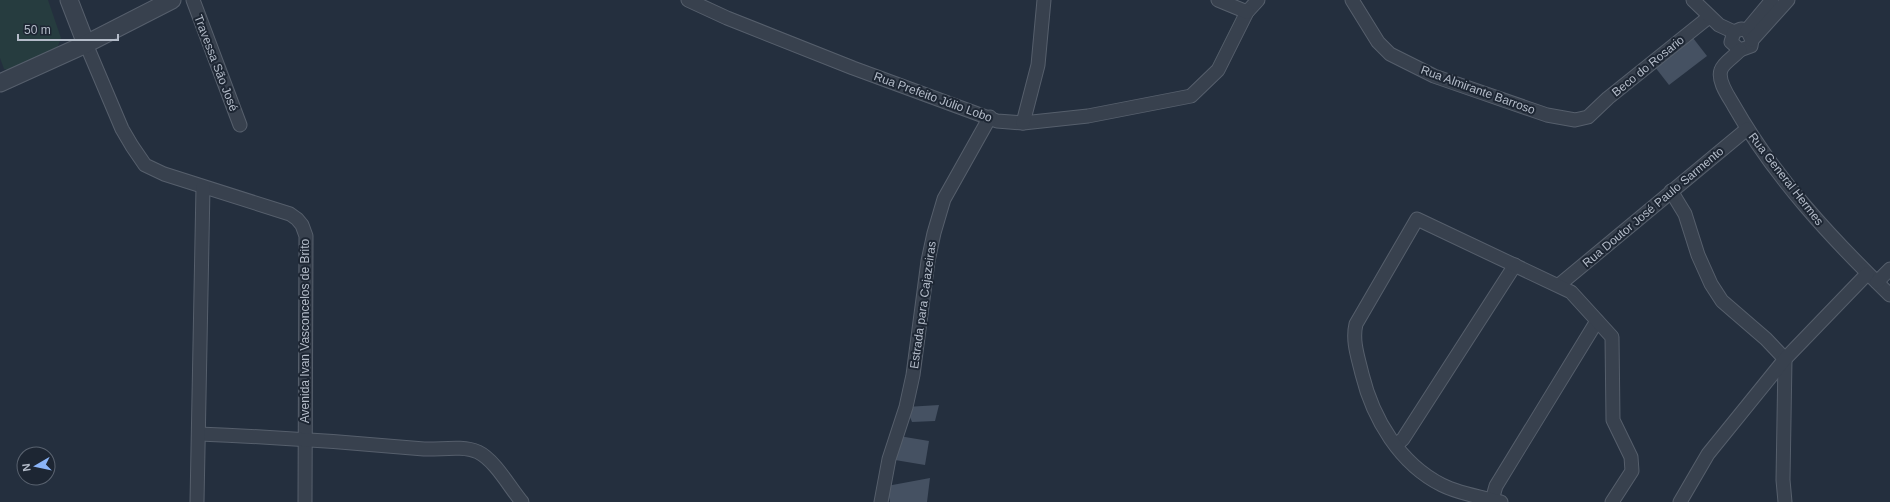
<svg xmlns="http://www.w3.org/2000/svg" width="1890" height="502" font-family="Arial,sans-serif">
  <style>
    .green { fill: #263c3f }
    .building { fill: #455162 }
    .lines { fill: none; stroke-linecap: round; stroke-linejoin: round }
    .minor-casing { stroke: #565f6c; stroke-width: 15 }
    .tertiary-casing { stroke: #565f6c; stroke-width: 19 }
    .minor { stroke: #38414e; stroke-width: 13 }
    .tertiary { stroke: #38414e; stroke-width: 17 }
    .labels { text-anchor: middle; dominant-baseline: central; stroke-width: 4; stroke-linejoin: round; paint-order: stroke }
    .street-label { font-size: 12px; fill: #b4bcc9; stroke: #1d2633 }
  </style>
  <rect width="100%" height="100%" fill="#242f3e"/>
  <path class="green" d="M0 0H48L61 38 57 49 12 71 4 69 0 58Z"/>
  <g class="building">
    <path d="M1693 38 1707 56 1669 85 1655 67Z"/>
    <path d="M939 405 935 421 912 422 906 407Z"/>
    <path d="M893 435 929 441 925 465 889 459Z"/>
    <path d="M930 478 927 502H890L887 486Z"/>
  </g>
  <g class="lines">
    <defs>
      <g id="minor">
        <path d="M193 0 240 125"/>
        <path d="M688 0 727 18 853 68 997 121 1023 123 1088 116 1191 96 1218 70 1247 12 1258 0"/>
        <path d="M1218 0 1247 12"/>
        <path d="M1352 0 1378 42 1390 54 1434 76 1547 115 1575 120 1588 117 1608 98 1709 17"/>
        <path d="M1693 0 1719 25 1734 32"/>
        <path d="M1741 29 1747 30 1752 40 1751 46 1740 50 1731 42 1734 32Z"/>
        <path d="M1747 30 1772 0"/>
        <path d="M1752 40 1788 0"/>
        <path d="M86 44 122 129 132 146 145 165 164 174 290 214 297 219 302 225 306 236 305 502"/>
        <path d="M1740 50C1735 56 1723 63 1721 70 1717 81 1729 97 1734 106 1775 178 1831 238 1890 295"/>
        <path d="M1023 123 1038 65 1044 0"/>
        <path d="M1671 191 1685 214 1698 255 1711 284 1722 301 1766 339 1785 359"/>
        <path d="M1877 282 1890 269"/>
        <path d="M1559 285 1747 129"/>
        <path d="M1785 359 1783 480 1785 502"/>
        <path d="M199 434C274 437 349 442 424 449 440 450 462 445 478 452 495 460 510 488 522 502"/>
        <path d="M1396 445 1403 439 1515 265"/>
        <path d="M1492 500 1496 486 1597 321"/>
        <path d="M197 502 203 187"/>
        <path d="M881 502 889 459 906 407 913 375 928 261 934 233 944 199 990 117"/>
        <path d="M1501 502C1481 497 1460 494 1442 485 1400 464 1373 419 1362 374 1358 357 1352 341 1356 324L1417 219 1571 292 1612 337 1613 420 1631 457 1632 471 1612 502"/>
        <path d="M1680 502 1708 454 1785 359 1867 274"/>
      </g>
      <g id="tertiary">
        <path d="M69 0 86 44"/>
        <path d="M0 83 86 44 172 0"/>
      </g>
    </defs>
    <use href="#minor" class="minor-casing"/>
    <use href="#tertiary" class="tertiary-casing"/>
    <use href="#minor" class="minor"/>
    <use href="#tertiary" class="tertiary"/>
  </g>
  <g class="labels">
    <g class="street-label">
      <text transform="translate(216 63) rotate(69)">Travessa São José</text>
      <text transform="translate(1648 66) rotate(-39)">Beco do Rosario</text>
      <text transform="translate(1478 90) rotate(20)">Rua Almirante Barroso</text>
      <text transform="translate(933 97) rotate(20)">Rua Prefeito Júlio Lobo</text>
      <text transform="translate(1786 179) rotate(52)">Rua General Hermes</text>
      <text transform="translate(1653 207) rotate(-40)">Rua Doutor José Paulo Sarmento</text>
      <text transform="translate(923 305) rotate(-82)">Estrada para Cajazeiras</text>
      <text transform="translate(305 331) rotate(-90)">Avenida Ivan Vasconcelos de Brito</text>
    </g>
  </g>
  <g transform="translate(36 466) rotate(261)"><circle r="19" fill="#1d2633" stroke="#59626f"/>
  <path d="M0-3L7 15L0 10L-7 15Z" fill="#8ab4f8"/>
  <text y="-6" font-size="11" font-weight="bold" text-anchor="middle" fill="#b4bcc9">N</text>
  </g>
  <path d="M18 34v6h100v-6" fill="none" stroke="#b4bcc9" stroke-width="2"/>
  <text x="24" y="34" font-size="12" fill="#b4bcc9" stroke="#1d2633" stroke-width="3" paint-order="stroke">50 m</text>
</svg>
